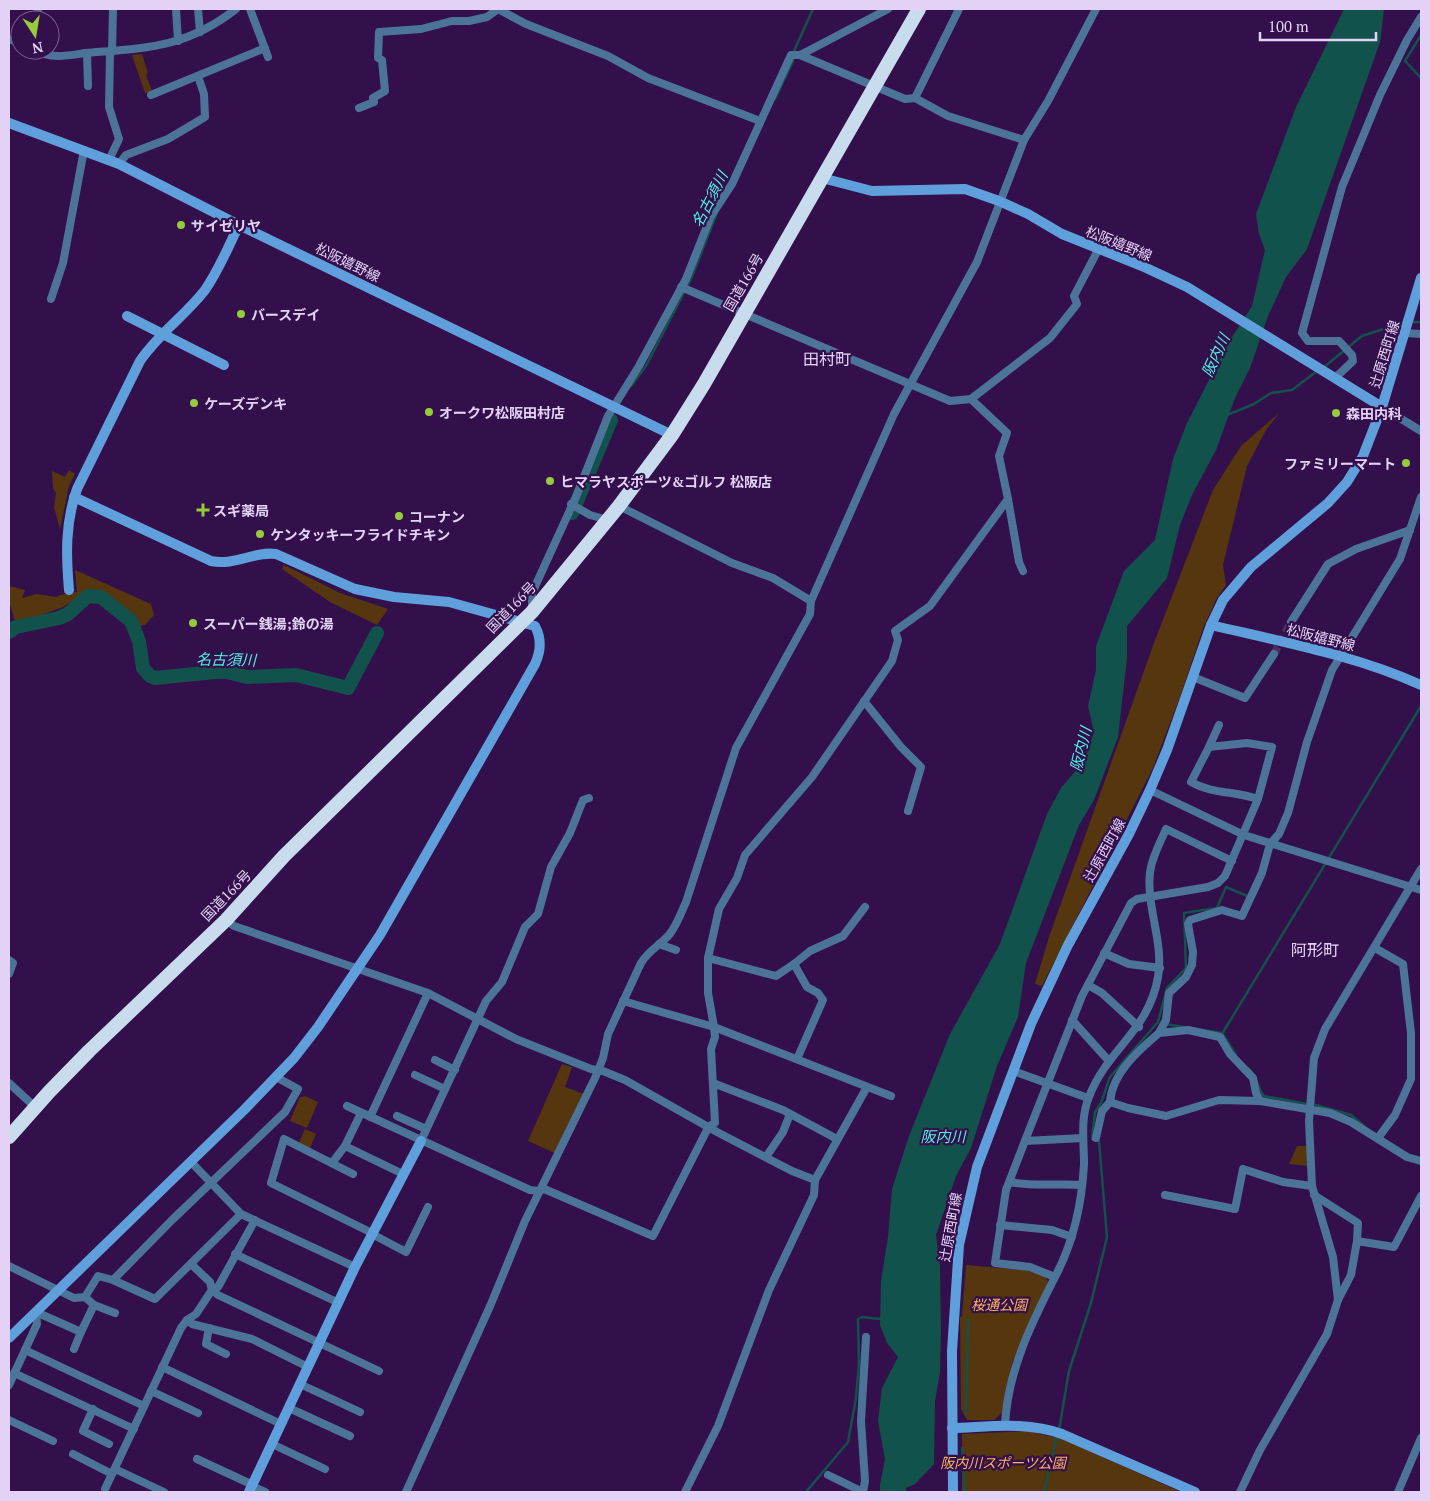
<svg xmlns="http://www.w3.org/2000/svg" width="1430" height="1501" font-family="'PT Serif','Noto Sans JP',serif">
  <style>
    .green { fill: #56360e }
    .water { fill: #12524d }
    .lines { fill: none; stroke-linecap: round; stroke-linejoin: round }
    .stream { stroke: #12524d; stroke-width: 2.5 }
    .river { stroke: #12524d; stroke-width: 14 }
    .street-tunnel { stroke: #4e2d65; stroke-width: 8; stroke-dasharray: 8 4; stroke-linecap: butt }
    .street { stroke: #4c7499; stroke-width: 8 }
    .secondary { stroke: #5fa0dc; stroke-width: 10 }
    .highway { stroke: #c9dcee; stroke-width: 14 }
    .poi-dot { fill: #96cc39; stroke: #33104b; stroke-width: 2 }
    .labels { text-anchor: middle; dominant-baseline: central; stroke-width: 4.5; stroke-linejoin: round; paint-order: stroke }
    .poi-label { font-size: 14px; font-weight: bold; fill: #e4d2f6; stroke: #33104b; text-anchor: start }
    .street-label { font-size: 14px; fill: #e4d2f6; stroke: #33104b }
    .park-label { font-size: 14px; font-style: italic; fill: #feb35e; stroke: #33104b }
    .water-label { font-size: 15px; font-style: italic; fill: #4ef2e5; stroke: #33104b }
    .quarter-label { font-size: 16px; fill: #e4d2f6; stroke: #33104b }
  </style>
  <rect width="100%" height="100%" fill="#33104b"/>
  <g class="green">
    <path d="M142 54 148 73 146 75 152 91 145 93 132 55Z"/>
    <path d="M1279 413 1266 430 1247 466 1223 565 1226 585 1217 598 1204 626 1181 694 1153 768 1042 986 1035 984 1049 937 1154 643 1213 490 1241 446Z"/>
    <path d="M69 470 75 474 69 486 60 529 54 507 56 493 53 488 52 471 65 477Z"/>
    <path d="M284 565 340 593 388 609 377 625 330 602 282 569Z"/>
    <path d="M75 570 151 604 154 615 145 625 138 626 112 597 96 590 87 592 63 607 16 625 9 601V586L25 590 22 598 36 594 57 597 60 595 77 592Z"/>
    <path d="M562 1064 572 1067 565 1087 584 1094 557 1154 528 1141Z"/>
    <path d="M305 1096 318 1102 307 1128 290 1121 300 1097Z"/>
    <path d="M305 1129 316 1134 310 1148 299 1143Z"/>
    <path d="M1297 1146H1308L1309 1166 1289 1164Z"/>
    <path d="M966 1265 1025 1270 1045 1276 1048 1282 1012 1363 1002 1413 994 1420H967L961 1409 960 1317 962 1316Z"/>
    <path d="M1027 1431 1062 1439 1181 1492H962V1434Z"/>
  </g>
  <path class="water" d="M1344 9H1384L1380 42 1307 249 1286 277 1268 316 1250 368 1235 398 1216 450 1192 495 1180 525 1167 578 1127 626V658L1118 737 1094 800 1079 825 1026 963 1018 1017 997 1066 971 1148 956 1176 936 1235 940 1266 941 1333 940 1372 935 1401 934 1464 915 1484 906 1488V1492H880V1485L885 1459 878 1421 882 1388 898 1357 887 1343 880 1325 881 1281 888 1237 892 1189 909 1136 950 1034 1000 944 1047 814 1061 788 1084 761 1094 732 1088 706 1096 670V646L1124 571 1155 540 1173 459 1187 423 1227 345 1252 306 1265 250 1259 234 1256 214 1296 107Z"/>
  <g class="lines">
    <g class="stream">
      <path d="M1421 35 1405 61 1421 78"/>
      <path d="M775 99 793 61 794 51 813 9"/>
      <path d="M1410 322H1421"/>
      <path d="M1324 367 1362 336 1405 322"/>
      <path d="M631 386 646 366 691 279 717 213"/>
      <path d="M1227 415 1254 404 1271 393 1292 390 1317 371"/>
      <path d="M1165 1024 1222 1033 1236 1055"/>
      <path d="M1222 1034 1421 706"/>
      <path d="M1248 1068C1258 1077 1256 1087 1264 1096L1307 1104"/>
      <path d="M1316 1105 1351 1115 1364 1126"/>
      <path d="M966 1414 968 1319"/>
      <path d="M1059 1430 1069 1371 1091 1303 1107 1237 1099 1141 1092 1139 1095 1112 1101 1103 1110 1077 1158 1022 1167 988 1186 968 1184 913 1217 908 1226 887 1247 896"/>
      <path d="M962 1448 965 1492"/>
      <path d="M806 1492 848 1442 856 1398 859 1363 858 1319 862 1317 880 1319"/>
      <path d="M1044 1492 1057 1435"/>
    </g>
    <g class="river">
      <path d="M572 513 611 420"/>
      <path d="M9 632 16 627 59 618 68 614 88 596 101 597 131 621 139 641 143 668 150 676 155 678 215 672H227L247 677 296 675 348 688 377 633"/>
    </g>
    <path class="street-tunnel" d="M1274 654 1291 622"/>
    <g class="street">
      <path d="M176 9 178 41"/>
      <path d="M198 9 200 32"/>
      <path d="M250 9 268 57"/>
      <path d="M498 9 526 24 608 56 648 78 760 121"/>
      <path d="M37 20 38 9"/>
      <path d="M9 39 20 43"/>
      <path d="M37 50C50 60 71 55 86 53 146 48 186 48 236 9"/>
      <path d="M112 52 113 9"/>
      <path d="M87 53 88 86"/>
      <path d="M800 55 905 99 915 98 948 116 1024 140"/>
      <path d="M151 95 265 48"/>
      <path d="M915 98 959 9"/>
      <path d="M359 108 374 102 373 98 385 91 382 60 378 58 379 32 421 29 452 21H469L487 17 498 9"/>
      <path d="M109 160 119 139 109 107 110 52"/>
      <path d="M119 164 126 155 168 139 205 117 204 94 198 76"/>
      <path d="M681 287 950 401 971 399 1050 338 1077 304 1074 296 1098 250"/>
      <path d="M51 299 63 263 84 150"/>
      <path d="M1405 333 1421 334"/>
      <path d="M1335 378 1353 361 1352 355 1339 341H1308L1302 333 1342 187 1380 95 1407 40 1421 17"/>
      <path d="M1382 407 1421 431"/>
      <path d="M1008 499 1019 562 1023 571"/>
      <path d="M571 504 590 515 608 520"/>
      <path d="M619 506 732 563 773 578 811 601"/>
      <path d="M532 610V593L576 497 608 416 639 366 686 279 711 216 732 184 791 55H800L808 51 888 9"/>
      <path d="M1291 622 1328 564 1356 549 1410 530"/>
      <path d="M1193 677 1245 698 1274 654"/>
      <path d="M864 701 901 747 921 767 908 811"/>
      <path d="M1209 747 1219 725"/>
      <path d="M1150 790 1244 835 1421 890"/>
      <path d="M226 920 234 926 428 993 516 1039 591 1069 603 1071 625 1080 717 1132 792 1171 815 1180 814 1195 769 1290 718 1426 685 1492"/>
      <path d="M659 944 676 950"/>
      <path d="M1375 948 1403 964 1411 1033V1079L1395 1115 1378 1138"/>
      <path d="M1104 953 1129 964 1160 968"/>
      <path d="M708 958 776 976 794 964 807 987 818 993 823 1000 797 1059"/>
      <path d="M9 960 13 963 9 974"/>
      <path d="M794 964 810 951 843 936 865 907"/>
      <path d="M1088 985 1102 993 1139 1027"/>
      <path d="M623 1001 714 1027 891 1096"/>
      <path d="M1072 1020 1108 1060"/>
      <path d="M435 1060 455 1070"/>
      <path d="M1013 1071 1088 1098"/>
      <path d="M415 1075 445 1089"/>
      <path d="M9 1083 35 1107"/>
      <path d="M713 1083 783 1110 837 1139"/>
      <path d="M1260 1101 1256 1093 1253 1078 1230 1054 1220 1037 1188 1030 1159 1033 1166 1020 1169 993 1186 977 1192 965 1193 952 1188 924 1190 920 1222 910 1242 916 1262 873 1270 844 1279 834 1288 813 1307 742 1332 670 1400 559 1421 497"/>
      <path d="M1110 1102C1112 1073 1139 1050 1159 1033"/>
      <path d="M347 1106 530 1190 540 1191"/>
      <path d="M397 1116 426 1129"/>
      <path d="M370 1117 428 993"/>
      <path d="M1096 1138 1102 1111 1110 1102 1128 1108 1166 1116 1219 1100 1260 1101 1330 1113 1351 1122 1407 1157 1421 1161"/>
      <path d="M421 1141 486 1001 502 982 525 927 538 914 551 867 570 833 583 800 589 798"/>
      <path d="M1025 1141 1083 1138"/>
      <path d="M345 1146 361 1113"/>
      <path d="M766 1157 783 1132 790 1114"/>
      <path d="M191 1162 241 1214 355 1267"/>
      <path d="M332 1163 345 1146 403 1174"/>
      <path d="M353 1174 284 1139 271 1183 372 1233"/>
      <path d="M815 1180 867 1087"/>
      <path d="M1010 1182C1035 1187 1058 1183 1082 1185"/>
      <path d="M542 1188 653 1236 709 1126 715 1123 711 1049 715 1037 714 1027 708 993V958L719 909 737 878 745 855 812 777 892 661 898 640 895 631 930 606 1008 499 999 456 1007 433 971 399"/>
      <path d="M1165 1195 1235 1209 1243 1169 1283 1182 1312 1186"/>
      <path d="M1314 1195 1358 1223 1357 1241"/>
      <path d="M255 1220 218 1287 212 1290 218 1295 379 1371"/>
      <path d="M1000 1225 1052 1230 1072 1237"/>
      <path d="M372 1234 406 1252 428 1207"/>
      <path d="M235 1254 339 1303"/>
      <path d="M9 1266 74 1298 85 1297 98 1276 113 1280 155 1299 241 1214"/>
      <path d="M1055 1277C1073 1243 1082 1203 1084 1164 1084 1141 1080 1119 1089 1097 1107 1049 1149 1031 1158 977 1164 942 1146 907 1150 872 1152 857 1160 843 1166 829L1232 861"/>
      <path d="M113 1280 172 1220 285 1112 298 1089 276 1077"/>
      <path d="M1338 1300 1351 1275 1357 1241 1394 1247 1421 1196"/>
      <path d="M94 1305 115 1313"/>
      <path d="M187 1320 192 1324 252 1339 308 1367"/>
      <path d="M209 1328 206 1344 226 1354"/>
      <path d="M74 1349 81 1332"/>
      <path d="M25 1350 144 1406"/>
      <path d="M162 1367 281 1424"/>
      <path d="M14 1373 134 1429"/>
      <path d="M300 1384 360 1412"/>
      <path d="M9 1385 37 1324 36 1312 81 1332 94 1305 85 1297"/>
      <path d="M151 1391 198 1413"/>
      <path d="M289 1408 350 1436"/>
      <path d="M93 1409 83 1431 109 1444"/>
      <path d="M9 1420 53 1441"/>
      <path d="M1005 1426C1007 1373 1031 1324 1055 1277L1030 1267 995 1263 1006 1190 1028 1133 1082 996 1131 903 1137 899 1208 887 1218 883 1225 876 1258 799 1272 747 1247 743 1209 747 1191 782C1212 794 1235 791 1258 799"/>
      <path d="M272 1444 325 1469"/>
      <path d="M73 1454 112 1474"/>
      <path d="M197 1459 253 1485"/>
      <path d="M115 1469 164 1492"/>
      <path d="M828 1475 863 1492"/>
      <path d="M252 1486 265 1492"/>
      <path d="M105 1489 181 1328 187 1320 196 1314 212 1290 210 1282 191 1264"/>
      <path d="M406 1492 491 1304 525 1221 595 1078 603 1058 608 1034 641 963C648 951 660 945 669 935 677 925 681 913 686 902L736 748 810 614 811 601 894 414 977 262 1024 140 1048 101 1096 9"/>
      <path d="M863 1492 865 1481 861 1421 866 1337"/>
      <path d="M1240 1492 1260 1450 1327 1334 1338 1300 1333 1257 1312 1186 1309 1121 1314 1058 1325 1029 1421 869"/>
      <path d="M1398 1492 1421 1438"/>
    </g>
    <g class="secondary">
      <path d="M9 123 119 164 239 225 672 435"/>
      <path d="M822 178 872 191 965 189 999 201 1028 214 1062 234 1142 266 1187 287 1382 407"/>
      <path d="M127 316 224 365"/>
      <path d="M69 590C66 555 65 523 77 489L140 361C160 332 185 316 205 290 219 270 228 247 239 225"/>
      <path d="M1211 625C1283 642 1354 655 1421 685"/>
      <path d="M9 1338 245 1109 294 1058 318 1027 380 935 535 664C541 651 542 639 535 626L449 602 394 597 355 589 276 554C253 551 236 566 211 561L74 497"/>
      <path d="M952 1428C989 1427 1026 1421 1062 1434L1195 1492"/>
      <path d="M249 1492 355 1267 421 1141"/>
      <path d="M953 1492 952 1351 959 1245 977 1167 1031 1024 1068 945 1129 834 1150 790 1167 750 1211 625 1223 600 1251 567 1328 503 1347 482 1363 456 1382 407 1421 278"/>
    </g>
    <path class="highway" d="M9 1137 49 1092 89 1051 226 920 284 856 532 612 619 506 672 435 704 384 919 9"/>
  </g>
  <g class="poi-dot">
    <circle cx="181" cy="225" r="5"/>
    <circle cx="241" cy="314" r="5"/>
    <circle cx="194" cy="403" r="5"/>
    <circle cx="429" cy="412" r="5"/>
    <circle cx="1336" cy="413" r="5"/>
    <circle cx="1406" cy="463" r="5"/>
    <circle cx="550" cy="481" r="5"/>
    <path d="M200.5 502.5h5v5h5v5h-5v5h-5v-5h-5v-5h5z"/>
    <circle cx="399" cy="516" r="5"/>
    <circle cx="260" cy="534" r="5"/>
    <circle cx="193" cy="623" r="5"/>
  </g>
  <g class="labels">
    <g class="poi-label">
      <text x="191" y="225">サイゼリヤ</text>
      <text x="251" y="314">バースデイ</text>
      <text x="204" y="403">ケーズデンキ</text>
      <text x="439" y="412">オークワ松阪田村店</text>
      <text x="1346" y="413">森田内科</text>
      <text x="1396" y="463" text-anchor="end">ファミリーマート</text>
      <text x="560" y="481">ヒマラヤスポーツ&amp;ゴルフ 松阪店</text>
      <text x="213" y="510">スギ薬局</text>
      <text x="409" y="516">コーナン</text>
      <text x="270" y="534">ケンタッキーフライドチキン</text>
      <text x="203" y="623">スーパー銭湯;鈴の湯</text>
    </g>
    <g class="street-label">
      <text transform="translate(1119 243) rotate(22)">松阪嬉野線</text>
      <text transform="translate(348 262) rotate(26)">松阪嬉野線</text>
      <text transform="translate(743 282) rotate(-60)">国道166号</text>
      <text transform="translate(1384 354) rotate(-73)">辻原西町線</text>
      <text transform="translate(511 607) rotate(-46)">国道166号</text>
      <text transform="translate(1321 637) rotate(14)">松阪嬉野線</text>
      <text transform="translate(1104 850) rotate(-61)">辻原西町線</text>
      <text transform="translate(226 895) rotate(-46)">国道166号</text>
      <text transform="translate(950 1227) rotate(-80)">辻原西町線</text>
    </g>
    <g class="park-label">
      <text x="999" y="1304">桜通公園</text>
      <text x="1003" y="1462">阪内川スポーツ公園</text>
    </g>
    <g class="water-label">
      <text transform="translate(709 199) rotate(-63)">名古須川</text>
      <text transform="translate(1215 355) rotate(-65)">阪内川</text>
      <text transform="translate(226 659) rotate(1)">名古須川</text>
      <text transform="translate(1080 749) rotate(-76)">阪内川</text>
      <text x="943" y="1136">阪内川</text>
    </g>
    <g class="quarter-label">
      <text x="827" y="359">田村町</text>
      <text x="1315" y="950">阿形町</text>
    </g>
  </g>
  <rect width="1430" height="1501" fill="none" stroke="#e4d2f6" stroke-width="20"/>
  <g transform="translate(35 35) rotate(168)"><circle r="24" fill="#33104b" stroke="#7a5e8f"/>
  <path d="M0-4L9 19L0 12L-9 19Z" fill="#96cc39"/>
  <text y="-8" font-size="14" font-weight="bold" text-anchor="middle" fill="#e4d2f6">N</text>
  </g>
  <path d="M1260 32v8h116v-8" fill="none" stroke="#e4d2f6" stroke-width="2.5"/>
  <text x="1268" y="32" font-size="15" fill="#e4d2f6" stroke="#33104b" stroke-width="4" paint-order="stroke">100 m</text>
</svg>
